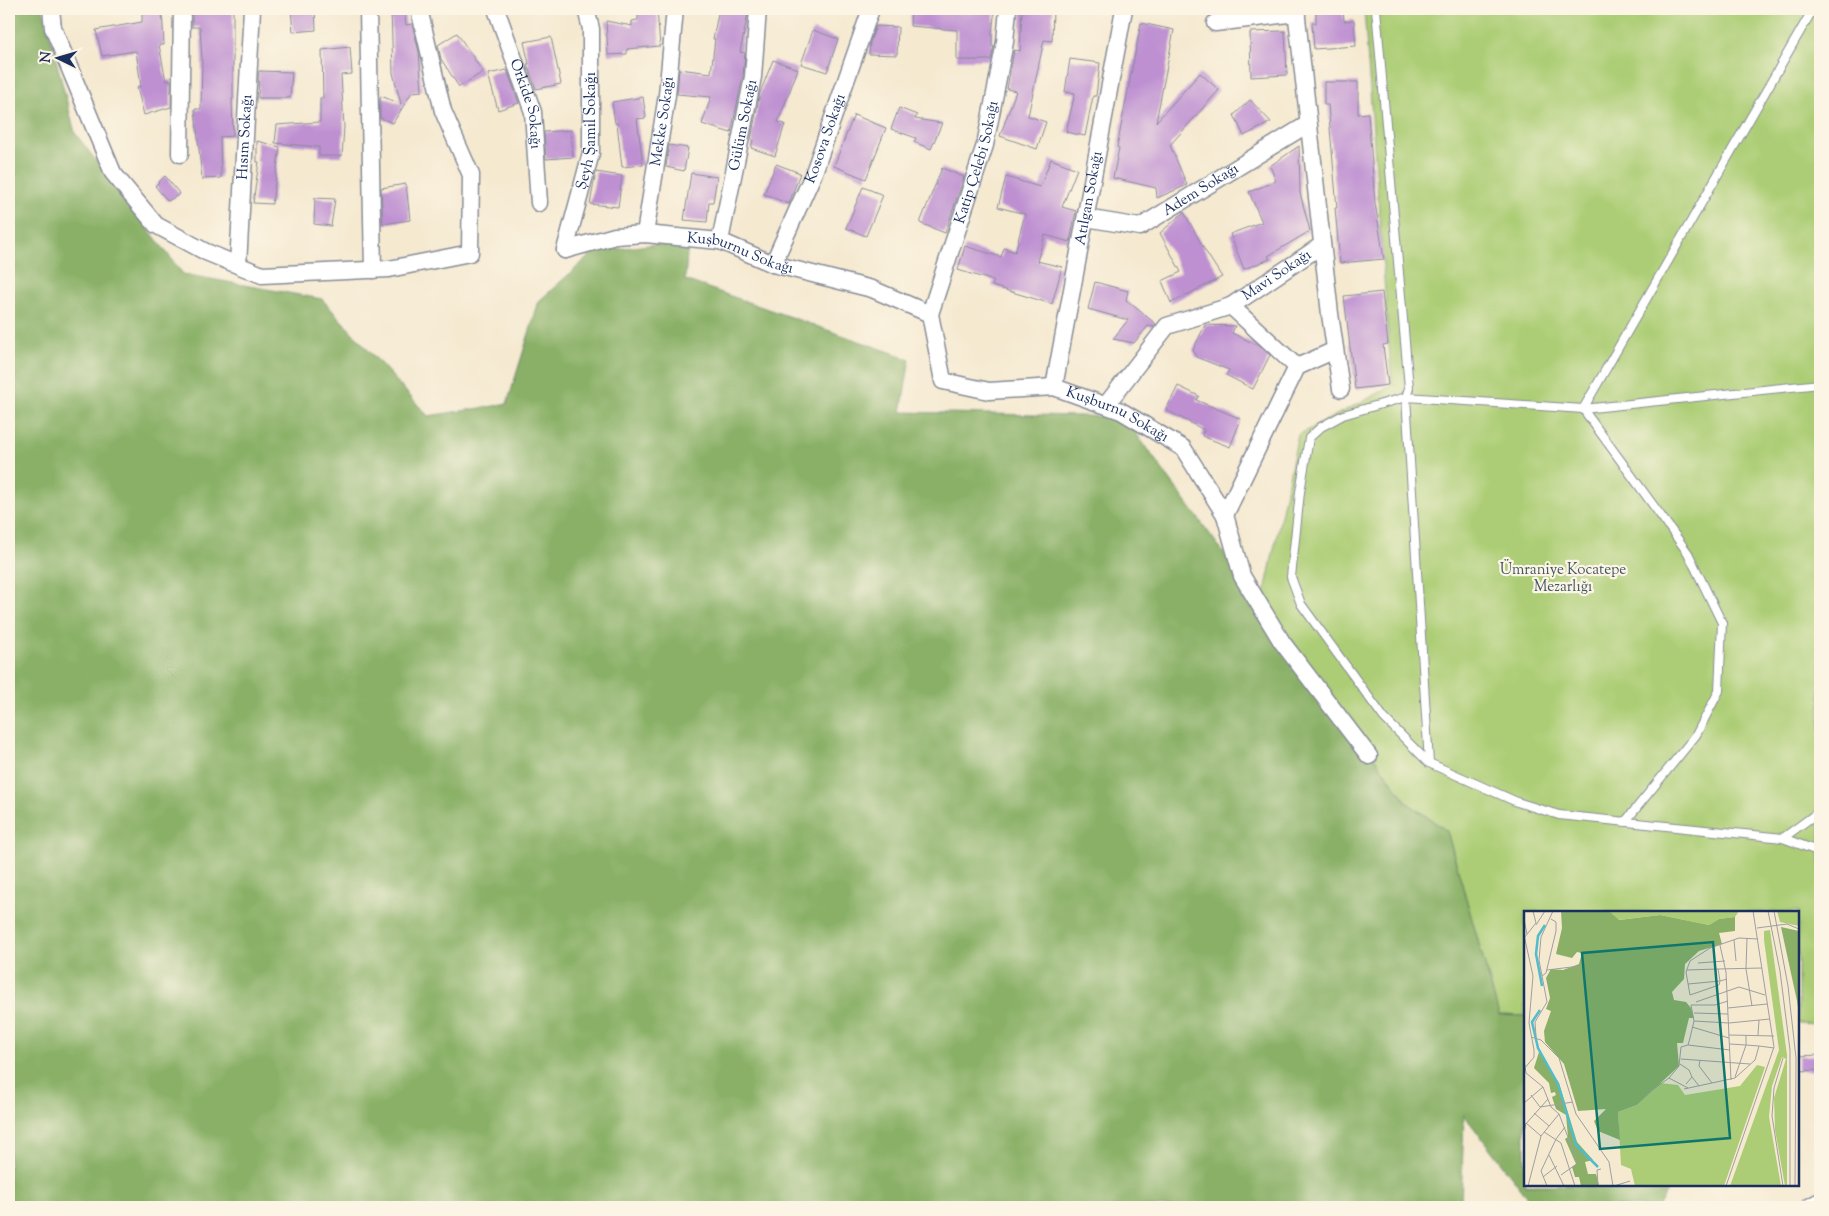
<svg xmlns="http://www.w3.org/2000/svg" width="1829" height="1216" font-family="'Sorts Mill Goudy',serif">
  <style>
    .green { fill: #accd75; stroke: #647e6a }
    .forest { fill: #89b066; stroke: #527062 }
    .building { fill: #be90d2 }
    .lines { fill: none; stroke-linecap: round; stroke-linejoin: round }
    .service-casing { stroke: #888c97; stroke-width: 10 }
    .minor-casing { stroke: #888c97; stroke-width: 19 }
    .service { stroke: #fff; stroke-width: 8 }
    .minor { stroke: #fff; stroke-width: 16 }
    .labels { text-anchor: middle; dominant-baseline: central; stroke-width: 4.5; stroke-linejoin: round; paint-order: stroke }
    .street-label { font-size: 15px; fill: #1b2f5e; stroke: #fcf5e5 }
    .park-label { font-size: 15px; fill: #3f5664; stroke: #fcf5e5 }
    .inset-river { fill: none; stroke: #50bccc; stroke-width: 2.5 }
    .inset-road { fill: none; stroke: #9e9fa2; stroke-width: 1 }
    .view { fill: #0f766e; fill-opacity: 0.15; stroke: #0f766e; stroke-width: 2.5 }
    .inset-edge { fill: none; stroke: #1b2f5e; stroke-width: 2.5 }
  </style>
  <rect width="100%" height="100%" fill="#fcf5e5"/>
  <filter id="ink" filterUnits="userSpaceOnUse"><feTurbulence type="fractalNoise" baseFrequency=".02" numOctaves="2"/><feDisplacementMap in="SourceGraphic" scale="10" xChannelSelector="R" yChannelSelector="G"/><feConvolveMatrix kernelMatrix="1 2 1 2 8 2 1 2 1" color-interpolation-filters="sRGB"/></filter>
  <filter id="wash" filterUnits="userSpaceOnUse"><feTurbulence type="fractalNoise" baseFrequency=".0096" numOctaves="4" result="noise"/><feDisplacementMap in="SourceGraphic" scale="20" xChannelSelector="R" yChannelSelector="G"/><feGaussianBlur stdDeviation="1.12" result="paint"/><feColorMatrix in="noise" values="0 0 0 0 0 0 0 0 0 0 0 0 0 0 0 0 0 1.4 0 .05"/><feComposite in="paint" operator="in"/></filter>
  <g filter="url(#wash)">
    <rect width="100%" height="100%" fill="#f5e9d0"/>
    <path class="green" d="M1364 9H1820V1024L1798 1023V912H1525V1016L1499 1015 1447 831 1408 803 1262 606 1298 435 1392 386Z"/>
    <path class="forest" d="M9 9H43L75 133 183 274 322 299 428 416 507 404 539 301 594 252 688 240 685 280 910 359 901 412 1124 417 1407 803 1447 831 1499 1015 1525 1016V1185H1671L1658 1207H1535L1464 1115 1461 1207H9Z"/>
    <g id="blocks">
      <g class="building">
        <path d="M142 9H162L164 45H159L166 81 171 80V107L144 115 137 87 141 86 136 51 102 56 96 30 142 22Z"/>
        <path d="M192 9H233V99H232L233 136 220 137 221 178 202 179 195 109H201L202 60 200 27H192Z"/>
        <path d="M291 9H315L316 30 293 32Z"/>
        <path d="M391 9H404L406 25 412 24 419 52 422 91 412 92 393 123 380 118V101L381 96 401 104 393 73Z"/>
        <path d="M638 9H657L660 46 627 49V54L608 55 606 21 632 26V21L638 20Z"/>
        <path d="M719 9 748 13 740 52 745 53 743 76 731 133 702 124 711 97 677 94 679 69 711 73 715 39H713Z"/>
        <path d="M911 9H995L992 33V46H994L991 60H957V30L910 26Z"/>
        <path d="M1022 9H1053L1052 41 1044 40 1028 116 1046 122 1037 149 1000 136 1016 91 1007 89 1014 50 1020 51Z"/>
        <path d="M1316 9H1343L1344 21 1354 20 1356 46 1314 49 1312 23H1316Z"/>
        <path d="M1141 23 1174 30 1156 122 1200 73 1219 90 1170 145 1187 185 1157 198 1156 188 1113 178 1119 148 1117 147Z"/>
        <path d="M876 26 898 27 897 55 869 54 870 42Z"/>
        <path d="M813 30 838 39 827 72 801 64Z"/>
        <path d="M1285 31 1287 75 1251 77 1250 32Z"/>
        <path d="M457 33 483 72 459 87 441 59 438 45Z"/>
        <path d="M551 37 561 84 536 89 527 64H529L524 42Z"/>
        <path d="M350 47 352 74 341 75 344 127 342 156H319V147L275 143 277 125 320 122V98H323L322 50Z"/>
        <path d="M1070 59 1100 63 1096 96H1093L1085 136 1066 132 1075 93 1065 92Z"/>
        <path d="M773 60 798 69 778 122 785 124 775 156 751 148 753 140 751 139 760 93Z"/>
        <path d="M507 70 519 103 498 110 488 74Z"/>
        <path d="M259 71 292 72 290 98H258Z"/>
        <path d="M1324 82H1358V114L1368 113 1375 203 1384 259 1340 263 1335 208H1337L1328 105H1324Z"/>
        <path d="M643 97 646 118 637 119 643 165 622 167 617 123H615L612 102Z"/>
        <path d="M1250 100 1271 122 1244 136 1234 115Z"/>
        <path d="M899 108 917 115 915 119 942 123 931 149 914 142 916 138 891 129Z"/>
        <path d="M854 115 886 128 866 179 834 166Z"/>
        <path d="M571 130 573 157 546 159 544 132Z"/>
        <path d="M257 141 280 147 272 204 253 203 259 162H257Z"/>
        <path d="M669 145 688 148 684 171 666 167Z"/>
        <path d="M1299 146 1300 193 1310 231 1268 256 1270 259 1244 269 1230 234 1262 222 1249 192 1276 181 1270 166Z"/>
        <path d="M1051 159 1077 169 1062 207 1076 211 1070 242 1045 235 1037 261 1062 267 1052 304 992 286 994 281 958 270 965 246 1001 257 1004 248 1015 252 1025 214 998 207 1006 177 1040 187Z"/>
        <path d="M776 164 800 173 789 204 764 194Z"/>
        <path d="M942 168 964 177 945 233 920 223Z"/>
        <path d="M596 172 622 176 618 207 590 204Z"/>
        <path d="M691 173 717 177 713 202H709L707 222 684 220Z"/>
        <path d="M165 176 180 194 168 201 155 186Z"/>
        <path d="M406 184 410 220 383 224 381 188Z"/>
        <path d="M863 187 883 195 866 236 846 228Z"/>
        <path d="M315 198 335 199 331 226 314 224Z"/>
        <path d="M1184 212 1204 249 1222 277 1171 303 1162 281 1181 272 1160 233Z"/>
        <path d="M1095 282 1128 291 1126 300 1156 324 1153 327 1148 326 1134 343 1113 339 1128 320 1088 309Z"/>
        <path d="M1382 292 1388 344 1383 345 1388 385 1355 389 1344 296Z"/>
        <path d="M1205 325 1235 326 1232 333 1261 347 1270 355 1253 389 1226 375 1229 370 1196 357 1193 350Z"/>
        <path d="M1178 386 1199 396 1196 400 1241 419 1230 447 1202 436 1204 430 1166 410Z"/>
        <path d="M1820 1055V1070L1798 1071V1056Z"/>
      </g>
    </g>
  </g>
  <g filter="url(#ink)">
    <use href="#blocks" fill-opacity="0" stroke="#888c97" stroke-width="1"/>
    <g class="lines">
      <defs>
        <g id="service">
          <path d="M1376 9 1409 388 1406 397 1343 415 1321 427 1309 438 1300 492 1291 577 1301 604 1384 718 1429 763 1517 802 1559 815 1783 838 1820 852"/>
          <path d="M1429 763 1406 397 1583 409 1820 384"/>
          <path d="M1625 822 1696 735 1719 691 1722 623 1688 553 1583 409 1813 9"/>
          <path d="M1783 838 1820 811"/>
        </g>
        <g id="minor">
          <path d="M51 9 53 28 113 173 156 225 206 252 262 275 389 269 470 253 471 175 443 111 419 9"/>
          <path d="M368 9 373 270"/>
          <path id="s1" d="M496 9 533 112 539 203"/>
          <path d="M1296 9 1330 314 1341 389"/>
          <path d="M1215 23 1297 13"/>
          <path d="M180 154 182 9"/>
          <path id="s2" d="M1086 218 1140 227 1308 124"/>
          <path id="s3" d="M645 234 667 95 675 9"/>
          <path id="s4" d="M720 241 753 77 758 9"/>
          <path id="s5" d="M565 250 615 236 645 234 720 241 773 264 872 289 930 314 943 381 989 391 1054 387 1121 411 1183 448 1225 515 1297 367 1335 350"/>
          <path id="s6" d="M565 250 591 153V29L586 9"/>
          <path id="s7" d="M773 264 813 175 871 9"/>
          <path id="s8" d="M238 265 252 9"/>
          <path id="s9" d="M930 314 985 145 1005 42 1008 9"/>
          <path id="s10" d="M1297 367 1231 306 1322 245"/>
          <path id="s11" d="M1054 387 1124 9"/>
          <path d="M1106 405 1167 326 1231 306"/>
          <path d="M1225 515 1242 576 1282 642 1369 756"/>
          <path d="M1809 1207 1820 1201"/>
        </g>
      </defs>
      <use href="#service" class="service-casing"/>
      <use href="#minor" class="minor-casing"/>
      <use href="#service" class="service"/>
      <use href="#minor" class="minor"/>
    </g>
  </g>
  <g class="labels">
    <g class="street-label">
      <text stroke="none"><textPath href="#s1" startOffset="100">Orkide Sokağı</textPath></text>
      <text stroke="none"><textPath href="#s3" startOffset="114">Mekke Sokağı</textPath></text>
      <text stroke="none"><textPath href="#s4" startOffset="118">Gülüm Sokağı</textPath></text>
      <text stroke="none"><textPath href="#s6" startOffset="122">Şeyh Şamil Sokağı</textPath></text>
      <text stroke="none"><textPath href="#s8" startOffset="128">Hısım Sokağı</textPath></text>
      <text stroke="none"><textPath href="#s7" startOffset="136">Kosova Sokağı</textPath></text>
      <text stroke="none"><textPath href="#s9" startOffset="159">Katip Çelebi Sokağı</textPath></text>
      <text stroke="none"><textPath href="#s2" startOffset="126">Adem Sokağı</textPath></text>
      <text stroke="none"><textPath href="#s11" startOffset="192">Atılgan Sokağı</textPath></text>
      <text stroke="none"><textPath href="#s5" startOffset="180">Kuşburnu Sokağı</textPath></text>
      <text stroke="none"><textPath href="#s10" startOffset="145">Mavi Sokağı</textPath></text>
      <text stroke="none"><textPath href="#s5" startOffset="630">Kuşburnu Sokağı</textPath></text>
    </g>
    <g class="park-label">
      <text x="1563" y="570">Ümraniye Kocatepe<tspan x="1563" dy="17">Mezarlığı</tspan></text>
    </g>
  </g>
  <g transform="translate(1524 911)">
    <rect width="275" height="275" fill="#f5e9d0"/>
    <path d="M85 0H215L211 6 195 8 185 14 136 4 94 9ZM253 0H275V15L256 11ZM246 19 263 144V275H261L251 219 250 187 262 148 258 146 248 175 245 206 257 275H206L255 139 240 29V20ZM233 154 241 156 200 275H111L107 258 97 254 94 201 113 194 136 172 154 174 161 184 216 175Z" fill="#accd75"/>
    <path d="M37 0H85L95 9 136 4 185 14 195 8 211 6V20L195 22 198 33 175 40 161 53 160 68 148 81 150 89 162 91 167 97 170 107H165L159 132H153L155 155 113 194 94 201 96 229 74 220 70 210 82 198 54 200 40 153 21 131 20 120 27 100 22 98 26 87 22 67 27 58 39 59 55 53 58 42 53 41 48 47 32 43 38 17ZM257 16 275 20V102L273 90ZM15 141 35 172 53 231 69 249 61 251 64 263H72L75 274 57 275 55 266H51L48 256 52 253 41 228 44 226 42 204 32 198 28 186 32 184 31 181 27 182 25 172 10 157Z" fill="#89b066"/>
    <path class="inset-river" d="M18 75 12 43 14 25 21 14M16 99 8 111 14 137 34 173 52 234 74 256"/>
    <path class="inset-road" d="M244 0 256 60 266 139V275M250 0 264 75 272 147 271 275M0 8 3 23M12 14 21 0M233 17 263 13 275 18M0 24 9 65 5 112 10 139V146L0 158M0 27 12 12 9 0M223 27 222 58 228 95M210 29 212 50M195 30 202 61 207 169M0 42V64M174 52 201 50M23 59 56 55M163 59 194 58M18 65 22 62 32 20V11L27 8M203 68 196 70 195 74 166 84 162 61 166 50 186 37 215 27 234 28M164 73 196 70 194 58 238 57M172 91 215 76 241 84M204 97 243 93M170 102 204 103M170 110 205 112 246 108M168 116 205 127M205 124 250 125M222 124V134L235 135M234 124 235 109M12 125 11 111 23 91 15 49 17 26 29 0M7 126 17 129 35 147 52 203 85 251 89 275M206 133 222 134 211 166M164 134 206 139M0 148 2 162 19 176 27 196 35 203 54 252 37 264M157 148 226 153M176 149 175 155 188 172M156 153 165 159 168 166M162 173 168 166 175 175M164 177 145 167 155 155 157 136 164 134 166 127 170 110 167 94H191L204 90M160 178 211 167 231 149 235 135 250 137M7 184 16 196 49 191M120 185 145 167M0 192 19 176M10 202 25 215M0 215 24 188M20 221 37 232 51 275M0 222 2 212 17 225M25 244 40 275M19 266 33 255M4 275 17 225 35 203M23 275 17 260 32 228 41 216M74 275 73 259 77 258M90 275 106 270M202 275 250 136 229 0M259 275 248 205 250 177 259 147"/>
    <path class="view" d="M189 31 206 227 76 238 58 42Z"/>
    <rect width="275" height="275" class="inset-edge"/>
  </g>
  <rect width="1829" height="1216" fill="none" stroke="#fcf5e5" stroke-width="30"/>
  <g transform="translate(58 58) rotate(275)" stroke="#fcf5e5" stroke-width="4" paint-order="stroke">
  <path d="M0-4L9 19L0 12L-9 19Z" fill="#1b2f5e"/>
  <text y="-8" font-size="14" font-weight="bold" text-anchor="middle" fill="#1b2f5e">N</text>
  </g>
</svg>
